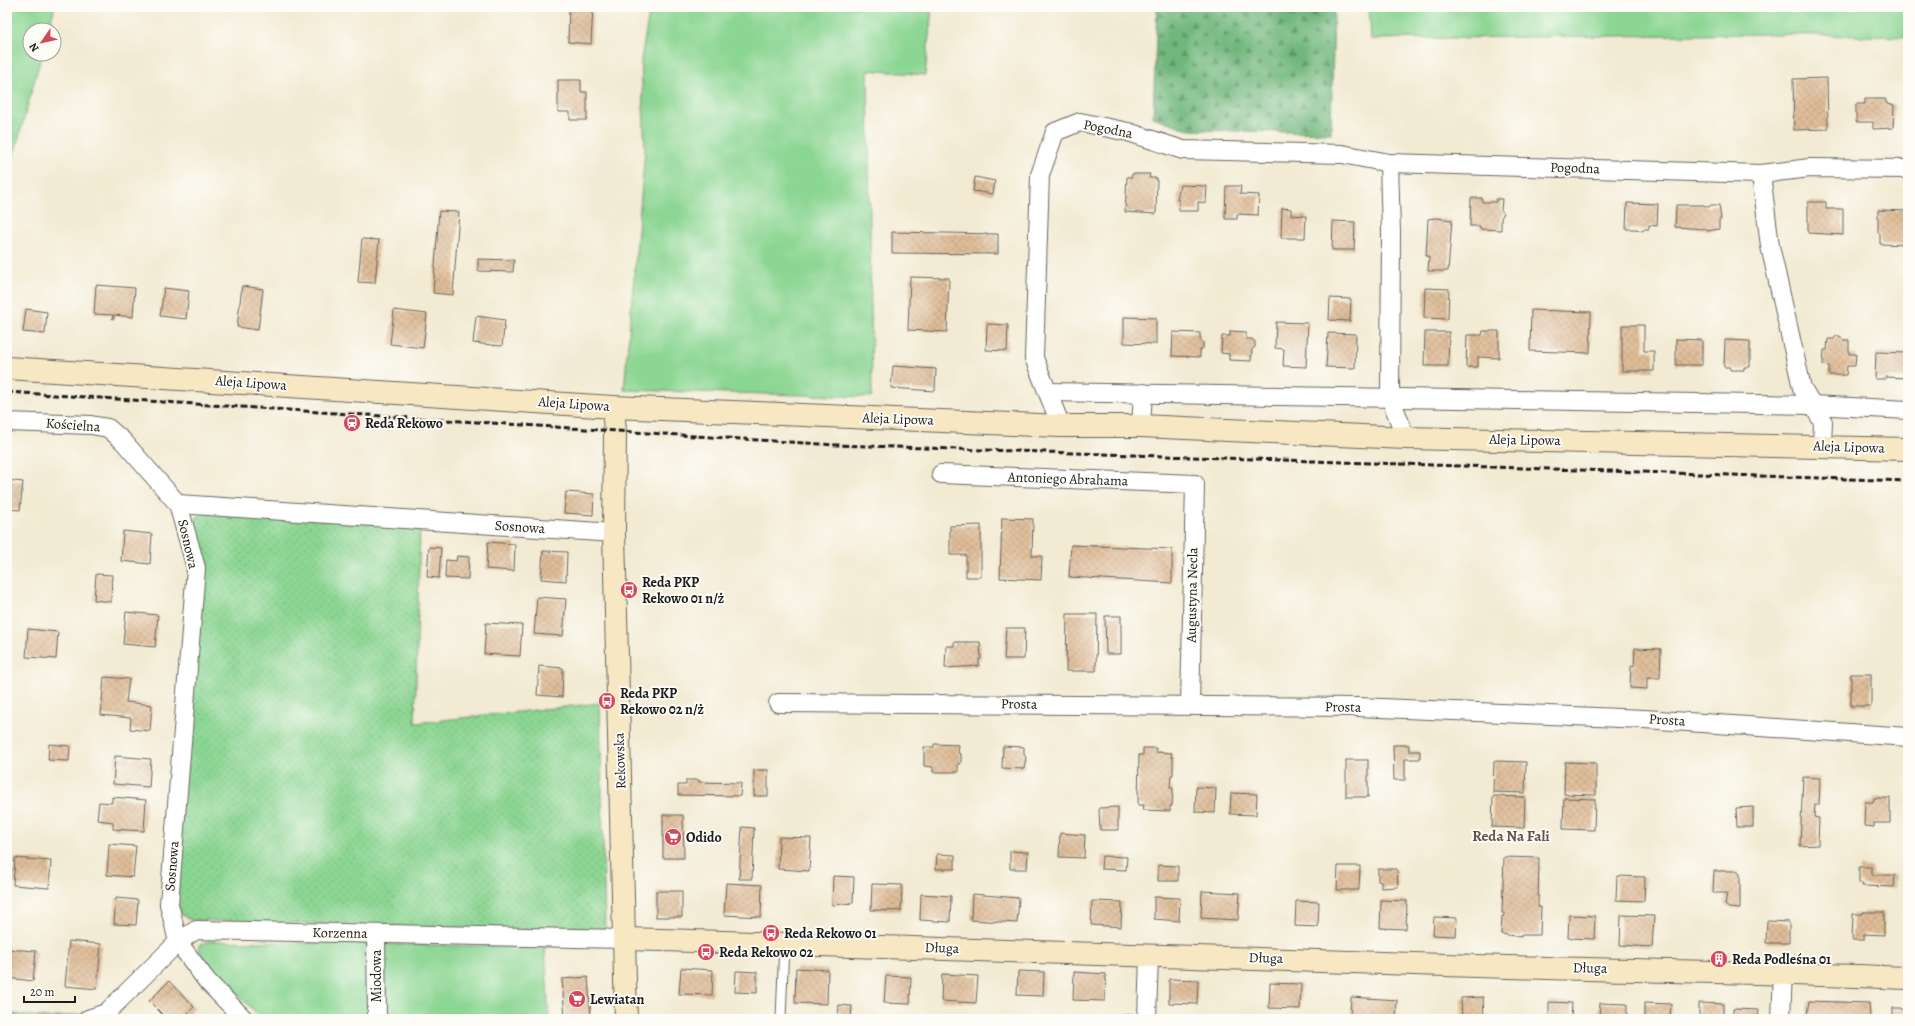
<svg xmlns="http://www.w3.org/2000/svg" width="1915" height="1026" font-family="Alegreya,serif">
  <style>
    .grass { fill: #8cd693; stroke: #547958 }
    .forest { fill: url(#forest-firs); stroke: #466a4c }
    .park { fill: url(#park-dots); stroke: #547958 }
    .building { fill: url(#building-cross-hatch) }
    .lines { fill: none; stroke-linecap: round; stroke-linejoin: round }
    .lane-casing { stroke: #67645c; stroke-width: 11 }
    .street-casing { stroke: #67645c; stroke-width: 20 }
    .secondary-casing { stroke: #67645c; stroke-width: 24 }
    .lane { stroke: #fff; stroke-width: 9 }
    .street { stroke: #fff; stroke-width: 18 }
    .secondary { stroke: #f7e8c3; stroke-width: 22 }
    .rail { stroke: #1c1c1c; stroke-width: 3; stroke-dasharray: 6 3; stroke-linecap: butt }
    .labels { text-anchor: middle; dominant-baseline: central; stroke-width: 4; stroke-linejoin: round; paint-order: stroke }
    .street-label { font-size: 14px; fill: #1c1c1c; stroke: #fdfcf7 }
    .poi-label { font-size: 14px; font-weight: bold; fill: #1c1c1c; stroke: #fdfcf7; text-anchor: start }
    .neighbourhood-label { font-size: 15px; font-weight: bold; fill: #605448; stroke: #fdfcf7 }
  </style>
  <defs>
    <pattern id="forest-firs" width="22" height="20" patternUnits="userSpaceOnUse"><rect width="22" height="20" fill="#71b77d"/><path d="M5 1l3.5 6h-7zM16 11l3.5 6h-7z" fill="#5c9466"/></pattern>
    <pattern id="park-dots" width="8" height="8" patternUnits="userSpaceOnUse"><rect width="8" height="8" fill="#8cd693"/><path d="M2 2h.1M6 6h.1" fill="none" stroke="#78b77e" stroke-width="1.8" stroke-linecap="round"/></pattern>
    <pattern id="building-cross-hatch" width="8" height="8" patternUnits="userSpaceOnUse"><rect width="8" height="8" fill="#dfbd99"/><path d="M0 0l8 8M0 8l8-8" fill="none" stroke="#bfa283"/></pattern>
  </defs>
  <rect width="100%" height="100%" fill="#fdfcf7"/>
  <filter id="ink" filterUnits="userSpaceOnUse"><feTurbulence type="fractalNoise" baseFrequency=".025" numOctaves="2"/><feDisplacementMap in="SourceGraphic" scale="8" xChannelSelector="R" yChannelSelector="G"/><feConvolveMatrix kernelMatrix="1 2 1 2 8 2 1 2 1" color-interpolation-filters="sRGB"/></filter>
  <filter id="wash" filterUnits="userSpaceOnUse"><feTurbulence type="fractalNoise" baseFrequency=".012" numOctaves="4" result="noise"/><feDisplacementMap in="SourceGraphic" scale="16" xChannelSelector="R" yChannelSelector="G"/><feGaussianBlur stdDeviation="0.9" result="paint"/><feColorMatrix in="noise" values="0 0 0 0 0 0 0 0 0 0 0 0 0 0 0 0 0 1.4 0 .05"/><feComposite in="paint" operator="in"/></filter>
  <g filter="url(#wash)">
    <rect width="100%" height="100%" fill="#f2ead2"/>
    <g class="grass">
      <path d="M7 7H55L48 30H30V54H42L7 179Z"/>
      <path d="M650 7H932L925 75 868 70 872 397 624 390 645 151 641 60Z"/>
      <path d="M1369 7H1908V37L1769 34 1371 39Z"/>
      <path d="M207 941 545 947 549 1019H262L201 957 198 947Z"/>
    </g>
    <g class="forest">
      <path d="M1157 7H1334L1331 133 1190 130 1153 117Z"/>
      <path d="M107 1011 114 1019H7V1013L49 1018Z"/>
    </g>
    <path class="park" d="M208 510 420 527 415 723 600 703 605 932 190 920 181 914 177 905 192 534 197 517Z"/>
    <g id="blocks">
      <g class="building">
        <path d="M569 7H593L591 44 568 42Z"/>
        <path d="M1827 78 1828 129 1794 130 1793 79Z"/>
        <path d="M558 80H581V92H587V120H570V112H558Z"/>
        <path d="M1865 99H1885L1887 104 1894 105 1893 128 1873 129V122H1856V104H1865Z"/>
        <path d="M1132 174H1150L1149 178H1157L1156 214 1125 212 1127 177H1132Z"/>
        <path d="M975 177 995 181 993 194 973 191Z"/>
        <path d="M1180 185 1207 186 1206 203 1198 202V211H1179V200H1177Z"/>
        <path d="M1226 186H1241L1240 194 1259 195 1258 215 1237 214V219H1225Z"/>
        <path d="M1471 198H1482V202H1496V199H1502L1501 210 1504 213 1501 218V230L1480 229V226H1470Z"/>
        <path d="M1808 202H1826V209H1843V235L1808 233Z"/>
        <path d="M1627 203 1658 204 1657 226 1649 225V229H1645L1642 231 1636 229H1626Z"/>
        <path d="M1676 205H1703L1709 207 1711 205H1719L1721 219 1719 220V229L1707 231 1705 229 1675 227Z"/>
        <path d="M1282 208 1291 209V215L1306 216 1305 238H1281Z"/>
        <path d="M1878 210 1907 211 1908 245 1880 244V233H1878Z"/>
        <path d="M439 211 459 212 453 295 433 293Z"/>
        <path d="M1436 218 1452 220 1448 271H1428L1429 256H1426L1428 219Z"/>
        <path d="M1333 221 1355 222 1354 250H1332Z"/>
        <path d="M892 232 998 234V254L892 253Z"/>
        <path d="M362 239 379 240 375 283 358 282Z"/>
        <path d="M478 259 514 260 513 272 478 271Z"/>
        <path d="M910 277 949 278 947 332 908 330Z"/>
        <path d="M96 285 135 288 133 317 114 315V319H112L113 315 94 314Z"/>
        <path d="M242 286 263 289 258 330 237 327Z"/>
        <path d="M164 288 189 291 186 319 160 316Z"/>
        <path d="M1425 288 1449 289 1448 319 1424 318Z"/>
        <path d="M1330 298 1351 299 1350 321 1329 320Z"/>
        <path d="M26 309 47 312 45 334 23 332Z"/>
        <path d="M394 310 427 314 423 348 390 344Z"/>
        <path d="M1531 310 1591 312 1590 353 1530 351Z"/>
        <path d="M476 316 505 320 502 346 473 343Z"/>
        <path d="M1124 317 1156 318V344L1124 343Z"/>
        <path d="M1276 322 1308 323 1306 367 1283 366 1284 349 1275 348Z"/>
        <path d="M987 324 1008 325 1007 351 986 350Z"/>
        <path d="M1622 325H1644V351H1654V371H1622Z"/>
        <path d="M1230 331 1246 332V339H1252L1255 342V347L1252 349 1251 361 1229 360V354L1221 353 1222 336H1230Z"/>
        <path d="M1483 331H1499V358L1478 357V367H1466L1467 335H1482Z"/>
        <path d="M1173 332 1200 333V340L1203 342V348L1200 350V357L1172 356Z"/>
        <path d="M1425 332H1449L1448 366H1424Z"/>
        <path d="M1328 333 1356 334 1355 368 1326 367Z"/>
        <path d="M1836 336H1840L1843 340H1849V354H1856L1855 366H1847L1846 375H1829V366L1823 365 1824 350H1827L1828 339H1834Z"/>
        <path d="M1676 339 1702 340V365H1676Z"/>
        <path d="M1725 340 1750 341V367H1744V370H1730V367H1724Z"/>
        <path d="M1876 352 1906 353V378L1886 377V379H1875Z"/>
        <path d="M893 366 936 369 935 391 891 388Z"/>
        <path d="M7 480 23 482 20 510 7 509Z"/>
        <path d="M566 492 594 494 593 515 564 513Z"/>
        <path d="M1002 518 1033 519 1032 556H1042L1041 580 1000 578Z"/>
        <path d="M981 525V577H966V555H950V526Z"/>
        <path d="M7 530 9 531 8 542H7Z"/>
        <path d="M123 531 152 534 150 564 121 561Z"/>
        <path d="M488 542 515 544 514 571 486 569Z"/>
        <path d="M1071 545 1172 549V583L1069 577Z"/>
        <path d="M429 547 441 548 439 578 427 577Z"/>
        <path d="M543 551 567 552 566 581 541 579Z"/>
        <path d="M457 556 469 557 468 579 445 578 446 560 456 561Z"/>
        <path d="M96 574 112 575 111 602 94 600Z"/>
        <path d="M537 597 566 599 563 636 534 634Z"/>
        <path d="M126 612 158 615 155 647 123 644Z"/>
        <path d="M1067 614H1097L1096 671H1066Z"/>
        <path d="M1105 616H1121V654H1106Z"/>
        <path d="M486 623 522 625 520 656 484 654Z"/>
        <path d="M1006 628H1025L1024 659H1004Z"/>
        <path d="M28 629 58 632 56 659 26 657Z"/>
        <path d="M954 642H980L981 659H979V666L945 668 946 646H954Z"/>
        <path d="M1635 648 1661 649 1660 678H1647V689L1630 688 1631 666H1634Z"/>
        <path d="M539 666 563 668 562 697 537 695Z"/>
        <rect x="1851" y="674" width="20" height="32"/>
        <path d="M104 677 129 679 126 702 152 705 150 731 130 729 131 718 101 715Z"/>
        <path d="M49 744 70 746 69 761 48 760Z"/>
        <path d="M934 744 959 745 958 753 961 754V763L958 764V772H933V767L924 766V747H934Z"/>
        <path d="M1393 745H1409V751H1420V759H1405V780H1394Z"/>
        <path d="M1003 746 1024 747V755L1026 757 1024 769 1002 768Z"/>
        <path d="M1143 748H1156V752L1172 753 1171 757H1173V775H1171L1170 788H1173L1172 806H1170V811L1143 810 1144 805H1138L1139 755H1143Z"/>
        <path d="M115 756 151 759 149 787 113 784Z"/>
        <rect x="1346" y="760" width="22" height="37"/>
        <path d="M1494 761 1526 762 1525 793 1493 792Z"/>
        <path d="M1565 762 1596 763V795L1564 794Z"/>
        <rect x="754" y="770" width="14" height="26"/>
        <path d="M1803 777 1820 778 1819 805H1815L1814 817 1819 818 1818 845 1800 846Z"/>
        <path d="M686 780H699V782L741 783 740 796 678 795V785H686Z"/>
        <path d="M1196 787 1216 788 1215 813 1195 812Z"/>
        <path d="M1231 793 1257 794 1256 815 1230 814Z"/>
        <path d="M1493 796 1525 797 1524 828 1492 827Z"/>
        <path d="M112 797 146 800 144 831 113 829V822L97 820 99 802 112 803Z"/>
        <path d="M1564 798 1595 799 1594 830 1563 829Z"/>
        <path d="M1874 798H1890V823H1874V827L1864 826 1865 802H1873Z"/>
        <path d="M1118 807V830H1100L1099 808Z"/>
        <path d="M1753 807V827H1737L1736 808Z"/>
        <path d="M663 815H683L684 858H663Z"/>
        <path d="M742 827 754 828 752 879H739Z"/>
        <path d="M1060 833 1085 835 1084 858 1059 857Z"/>
        <path d="M779 837 811 838 809 871 778 869Z"/>
        <path d="M109 844 136 846 133 877 107 875Z"/>
        <path d="M1010 851 1028 852 1027 869H1010Z"/>
        <path d="M937 854 955 855V869H936Z"/>
        <path d="M1102 856 1127 857 1126 870 1101 869Z"/>
        <path d="M1504 857 1539 858 1538 907H1541L1540 935H1521V937L1501 934 1502 916H1505V913H1502Z"/>
        <path d="M15 858 51 861 49 888 13 885Z"/>
        <path d="M1158 865 1178 866V881H1158Z"/>
        <path d="M1338 866H1360L1359 890H1337Z"/>
        <path d="M1859 867H1872V875H1895L1894 887 1862 886 1863 883H1859Z"/>
        <path d="M1378 869H1397L1398 887 1381 888V882L1378 881Z"/>
        <path d="M1714 871H1738L1740 874V909L1729 908 1725 905 1727 893H1713Z"/>
        <path d="M833 876 854 877 853 903 832 905Z"/>
        <path d="M1617 876 1645 877 1644 901 1616 900Z"/>
        <path d="M726 883 762 885 761 917 724 915Z"/>
        <path d="M872 884 902 885 901 911 871 910Z"/>
        <rect x="656" y="891" width="26" height="26"/>
        <path d="M1202 891 1240 893 1238 920 1201 918Z"/>
        <path d="M921 894 951 896 950 922 920 920Z"/>
        <path d="M972 894 1019 898 1017 923 971 920Z"/>
        <path d="M1154 897 1180 898 1179 921 1154 919Z"/>
        <path d="M116 898 138 900 136 925 114 924Z"/>
        <path d="M1381 900 1407 901 1406 929 1380 928Z"/>
        <path d="M1092 901 1122 902 1121 927 1091 925Z"/>
        <path d="M1296 901 1319 902 1318 927 1295 926Z"/>
        <path d="M1863 912H1884V935L1864 934V940H1852L1853 914H1863Z"/>
        <path d="M1569 915 1595 916 1594 939 1568 938Z"/>
        <path d="M1621 915 1654 916 1652 947 1620 945Z"/>
        <path d="M1434 917 1457 918 1456 936 1433 935Z"/>
        <path d="M1767 921 1789 922V943H1766Z"/>
        <path d="M1906 937H1908V949H1905Z"/>
        <path d="M69 941 101 944 97 989 65 986Z"/>
        <path d="M7 949 36 951 33 981 7 978Z"/>
        <rect x="1713" y="957" width="11" height="4"/>
        <path d="M681 968 713 970 712 995 679 994Z"/>
        <path d="M796 968 828 970 827 1004 795 1003Z"/>
        <path d="M736 971 757 972V993L735 992Z"/>
        <path d="M1018 971 1044 972 1043 996 1017 995Z"/>
        <path d="M1074 972 1106 974 1105 1001 1073 1000Z"/>
        <path d="M942 974 978 976 976 1003 941 1001Z"/>
        <path d="M886 976 911 977 910 1004 884 1003Z"/>
        <path d="M588 977 591 1019H565L562 979Z"/>
        <path d="M1169 979 1198 980 1197 1004 1169 1003Z"/>
        <path d="M169 981 194 1007 182 1019H167L149 1001Z"/>
        <path d="M1270 983 1301 984 1300 1009 1269 1008Z"/>
        <path d="M1351 997 1397 1000 1396 1019H1350Z"/>
        <path d="M1483 997 1484 1019H1462L1461 998Z"/>
        <path d="M1809 1001 1869 1003 1870 1016 1869 1019H1809L1807 1014Z"/>
        <path d="M1549 1002 1572 1003 1571 1019H1549Z"/>
        <path d="M1600 1003 1627 1004V1019H1599Z"/>
        <path d="M1644 1003 1671 1004 1670 1019H1644Z"/>
        <path d="M1699 1003 1723 1004V1019H1699Z"/>
        <path d="M839 1005 852 1006 851 1019H838Z"/>
        <rect x="1893" y="1008" width="15" height="11"/>
        <path d="M1733 1009 1759 1010 1758 1019H1733Z"/>
        <rect x="1123" y="1015" width="13" height="4"/>
      </g>
    </g>
  </g>
  <g filter="url(#ink)">
    <use href="#blocks" fill-opacity="0" stroke="#67645c" stroke-width="1"/>
    <g class="lines">
      <defs>
        <path id="lane" d="M781 1019 784 943"/>
        <g id="street">
          <path d="M1389 163 1761 174"/>
          <path d="M1048 392 1812 405 1908 410"/>
          <path d="M7 422 91 425 108 428 123 441 178 504 196 568 169 904 178 942 207 981 244 1019"/>
          <path d="M1061 426 1034 358 1040 175 1055 132 1080 122 1128 132 1183 150 1342 154 1389 163 1391 233 1390 397 1406 438"/>
          <path d="M1141 426 1143 393"/>
          <path d="M1822 446 1823 422 1802 388 1770 246 1761 174 1810 168 1908 169"/>
          <path d="M941 474 1195 484 1190 705"/>
          <path d="M178 504 614 533"/>
          <path d="M778 703 1357 707 1644 719 1908 737"/>
          <path d="M376 934 377 1019"/>
          <path d="M88 1019 106 1013 178 942 196 930 624 939"/>
          <path d="M1147 1019 1149 954"/>
          <path d="M1781 1019 1783 972"/>
        </g>
        <g id="secondary">
          <path d="M7 368 613 407 1061 426H1141L1406 438 1908 449"/>
          <path d="M613 407 615 432 614 533 626 1019"/>
          <path d="M624 939C919 947 1214 957 1508 967 1641 971 1775 972 1908 978"/>
        </g>
      </defs>
      <use href="#lane" class="lane-casing"/>
      <use href="#street" class="street-casing"/>
      <use href="#secondary" class="secondary-casing"/>
      <use href="#lane" class="lane"/>
      <use href="#street" class="street"/>
      <use href="#secondary" class="secondary"/>
      <path class="rail" d="M7 392 836 445 1908 481"/>
    </g>
  </g>
  <defs>
    <symbol id="station-disc" viewBox="-11 -11 22 22"><circle r="9.5" fill="#d1495b" stroke="#fdfcf7"/><path d="M-3-6H3Q5-6 5-4V2Q5 4 3 4L4.5 6H3L1.5 4h-3L-3 6H-4.5L-3 4Q-5 4-5 2V-4Q-5-6-3-6ZM-3.5-4v3h7v-3ZM-3.5 1v1.5H-2V1ZM2 1v1.5H3.5V1Z" fill="#fff"/></symbol>
    <symbol id="bus-disc" viewBox="-11 -11 22 22"><circle r="9.5" fill="#d1495b" stroke="#fdfcf7"/><path d="M-5-6H5V4H4V6H2V4H-2V6H-4V4H-5ZM-3.5-4V0h7V-4ZM-3.5 1.2v1.5H-2V1.2ZM2 1.2v1.5H3.5V1.2Z" fill="#fff"/></symbol>
    <symbol id="supermarket-disc" viewBox="-11 -11 22 22"><circle r="9.5" fill="#d1495b" stroke="#fdfcf7"/><path d="M-6-5.5h2.5l.6 2H6L4.5 2H-2.5L-4.4-4H-6ZM-1.5 3.2a1.3 1.3 0 1 0 .1 0ZM3 3.2a1.3 1.3 0 1 0 .1 0Z" fill="#fff"/></symbol>
    <symbol id="building-disc" viewBox="-11 -11 22 22"><circle r="9.5" fill="#d1495b" stroke="#fdfcf7"/><path d="M-4-6H4V6H1V3H-1V6H-4ZM-2.5-4.3h1.7v1.8h-1.7ZM.8-4.3h1.7v1.8H.8ZM-2.5-1h1.7V.8h-1.7ZM.8-1h1.7V.8H.8Z" fill="#fff"/></symbol>
  </defs>
  <g fill-rule="evenodd">
    <use href="#station-disc" x="342" y="413" width="20" height="20"/>
    <use href="#bus-disc" x="619" y="580" width="20" height="20"/>
    <use href="#bus-disc" x="597" y="691" width="20" height="20"/>
    <use href="#supermarket-disc" x="663" y="827" width="20" height="20"/>
    <use href="#bus-disc" x="761" y="923" width="20" height="20"/>
    <use href="#bus-disc" x="696" y="942" width="20" height="20"/>
    <use href="#building-disc" x="1709" y="949" width="20" height="20"/>
    <use href="#supermarket-disc" x="567" y="989" width="20" height="20"/>
  </g>
  <g class="labels">
    <g class="street-label">
      <text transform="translate(1108 129) rotate(11)">Pogodna</text>
      <text transform="translate(1575 168) rotate(2)">Pogodna</text>
      <text transform="translate(251 383) rotate(4)">Aleja Lipowa</text>
      <text transform="translate(574 404) rotate(4)">Aleja Lipowa</text>
      <text transform="translate(898 419) rotate(2)">Aleja Lipowa</text>
      <text transform="translate(73 425) rotate(4)">Kościelna</text>
      <text transform="translate(1525 440) rotate(1)">Aleja Lipowa</text>
      <text transform="translate(1849 447) rotate(2)">Aleja Lipowa</text>
      <text transform="translate(1068 479) rotate(2)">Antoniego Abrahama</text>
      <text transform="translate(520 527) rotate(4)">Sosnowa</text>
      <text transform="translate(188 544) rotate(77)">Sosnowa</text>
      <text transform="translate(1192 595) rotate(-89)">Augustyna Necla</text>
      <text transform="translate(1019 704) rotate(1)">Prosta</text>
      <text transform="translate(1343 707) rotate(1)">Prosta</text>
      <text transform="translate(1667 720) rotate(4)">Prosta</text>
      <text transform="translate(620 761) rotate(-92)">Rekowska</text>
      <text transform="translate(172 866) rotate(-85)">Sosnowa</text>
      <text transform="translate(340 933) rotate(1)">Korzenna</text>
      <text transform="translate(942 948) rotate(2)">Długa</text>
      <text transform="translate(1266 958) rotate(2)">Długa</text>
      <text transform="translate(1590 968) rotate(1)">Długa</text>
      <text transform="translate(376 976) rotate(-90)">Miodowa</text>
    </g>
    <g class="poi-label">
      <text x="365" y="423">Reda Rekowo</text>
      <text x="642" y="582">Reda PKP<tspan x="642" dy="16">Rekowo 01 n/ż</tspan></text>
      <text x="620" y="693">Reda PKP<tspan x="620" dy="16">Rekowo 02 n/ż</tspan></text>
      <text x="686" y="837">Odido</text>
      <text x="784" y="933">Reda Rekowo 01</text>
      <text x="719" y="952">Reda Rekowo 02</text>
      <text x="1732" y="959">Reda Podleśna 01</text>
      <text x="590" y="999">Lewiatan</text>
    </g>
    <g class="neighbourhood-label">
      <text x="1511" y="836">Reda Na Fali</text>
    </g>
  </g>
  <rect width="1915" height="1026" fill="none" stroke="#fdfcf7" stroke-width="24"/>
  <g transform="translate(42 42) rotate(236)"><circle r="19" fill="#fdfcf7" stroke="#a3a29f"/>
  <path d="M0-3L7 15L0 10L-7 15Z" fill="#d1495b"/>
  <text y="-6" font-size="11" font-weight="bold" text-anchor="middle" fill="#1c1c1c">N</text>
  </g>
  <path d="M24 996v6h51v-6" fill="none" stroke="#1c1c1c" stroke-width="2"/>
  <text x="30" y="996" font-size="12" fill="#1c1c1c" stroke="#fdfcf7" stroke-width="3" paint-order="stroke">20 m</text>
</svg>
